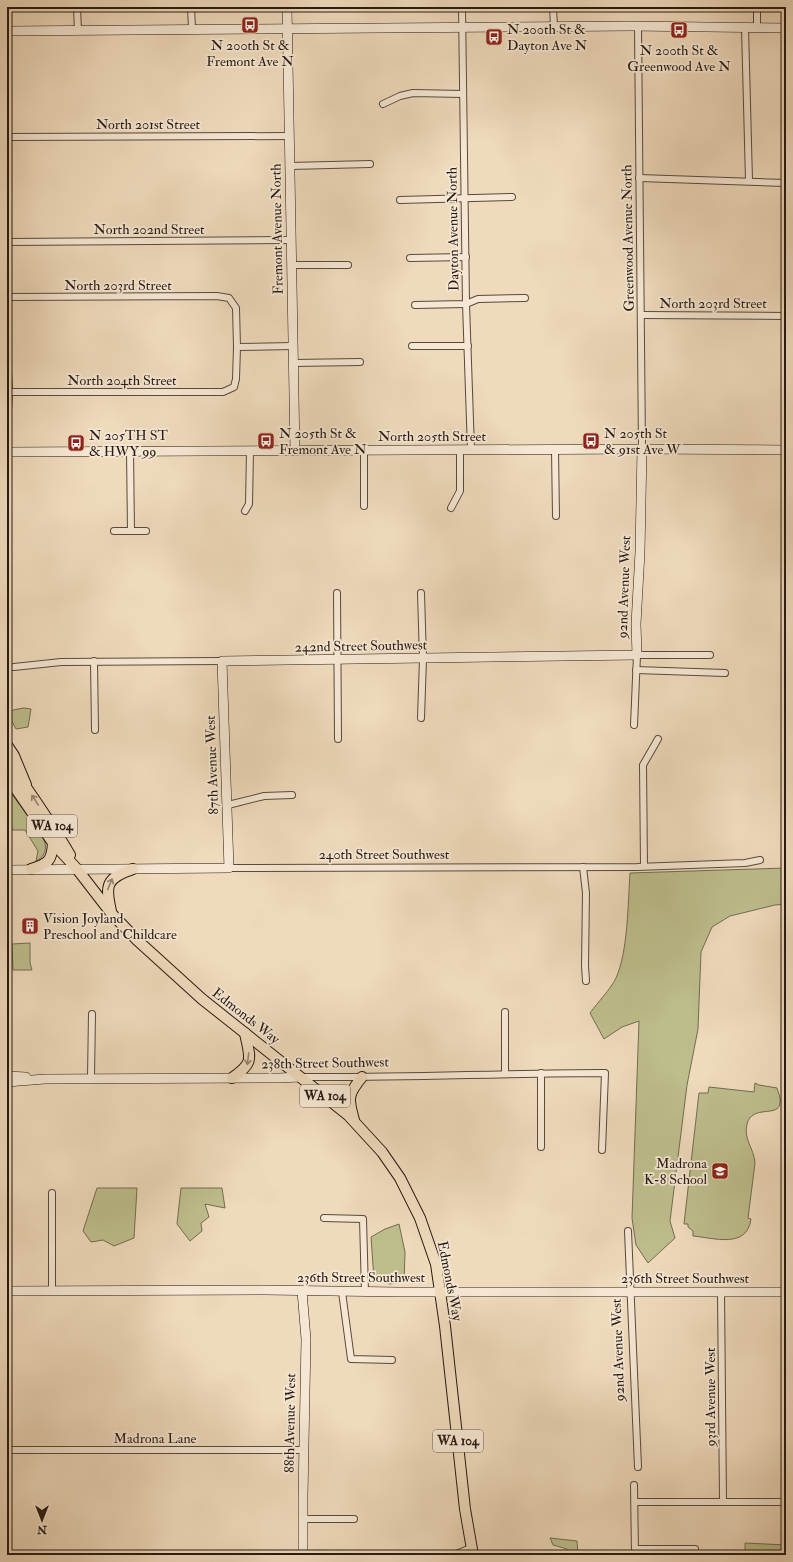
<svg xmlns="http://www.w3.org/2000/svg" width="793" height="1562" font-family="'IM FELL Double Pica',serif">
  <style>
    .green { fill: #bebe8d; stroke: #726c50 }
    .lines { fill: none; stroke-linecap: round; stroke-linejoin: round }
    .street-casing { stroke: #59493d; stroke-width: 8 }
    .secondary-casing { stroke: #271913; stroke-width: 10 }
    .primary-casing { stroke: #271913; stroke-width: 12 }
    .highway-casing { stroke: #271913; stroke-width: 14 }
    .street { stroke: #f5e7d3; stroke-width: 6 }
    .secondary { stroke: #f5e7d3; stroke-width: 9 }
    .primary { stroke: #efdabc; stroke-width: 10 }
    .highway { stroke: #efdabc; stroke-width: 12 }
    .oneway { stroke: #958370 }
    .labels { text-anchor: middle; dominant-baseline: central; stroke-width: 3.5; stroke-linejoin: round; paint-order: stroke }
    .shield { fill: #f5e7d3; stroke: #65574d; stroke-width: 1 }
    .shield-label { font-size: 13px; font-weight: bold; fill: #271913 }
    .poi-label { font-size: 14px; fill: #271913; stroke: #f5e7d3; text-anchor: start }
    .street-label { font-size: 14px; fill: #271913; stroke: #f5e7d3 }
  </style>
  <rect width="100%" height="100%" fill="#efdabc"/>
  <filter id="stains"><feTurbulence type="fractalNoise" baseFrequency=".005" numOctaves="4"/><feColorMatrix values="0 0 0 0 .2 0 0 0 0 .09 0 0 0 0 .02 0 0 0 .5 -.17"/></filter>
  <radialGradient id="worn" r=".72"><stop offset=".6" stop-color="#630" stop-opacity="0"/><stop offset="1" stop-color="#630" stop-opacity=".3"/></radialGradient>
  <g class="green">
    <path d="M24 708 31 709 28 727 16 729 8 714 13 710Z"/>
    <path d="M7 788C15 799 43 833 45 843 47 851 43 858 36 861L38 851 25 830H12L11 819 7 815Z"/>
    <path d="M786 868V904L775 905 730 916 712 927 701 952 698 1029 687 1085 670 1221 675 1238 648 1263 636 1245 632 1218 639 1021 622 1027 604 1039 590 1013C598 1002 610 990 616 978 628 952 628 902 630 873Z"/>
    <path d="M30 943V963L32 970H13L12 944Z"/>
    <path d="M755 1083 759 1085 777 1088C778 1092 781 1098 780 1103 779 1118 752 1104 747 1124 743 1139 754 1148 755 1163L748 1218 751 1219C747 1249 714 1238 693 1236V1231L688 1227V1224H684L699 1093H708L709 1087 754 1092Z"/>
    <path d="M97 1188H137L134 1238 114 1246 103 1240 91 1242 83 1231Z"/>
    <path d="M181 1188H222L225 1208 205 1204 209 1217 201 1223 202 1231 190 1241 177 1224Z"/>
    <path d="M399 1224 405 1252 404 1282 390 1284 374 1279 371 1237 385 1229Z"/>
    <path d="M550 1538 577 1541 578 1555H567V1549L553 1545Z"/>
    <path d="M745 1543 786 1545V1555H745Z"/>
  </g>
  <g class="lines">
    <defs>
      <g id="street">
        <path d="M77 7 78 31"/>
        <path d="M191 7 192 29"/>
        <path d="M462 7 466 304 471 450"/>
        <path d="M553 7 554 27"/>
        <path d="M757 7V27"/>
        <path d="M638 26 642 449"/>
        <path d="M745 27 749 181"/>
        <path d="M383 104 400 96 413 93 463 94"/>
        <path d="M7 137 290 136"/>
        <path d="M290 166 370 164"/>
        <path d="M639 178 786 183"/>
        <path d="M400 200 512 197"/>
        <path d="M7 242 291 240"/>
        <path d="M410 258 466 257"/>
        <path d="M292 265H348"/>
        <path d="M7 297 217 296 229 298 236 308 237 347 236 379 234 387 223 392H9"/>
        <path d="M415 305 466 304 478 299 525 298"/>
        <path d="M641 315 786 316"/>
        <path d="M412 346H468"/>
        <path d="M237 347 293 346"/>
        <path d="M7 351 9 392 7 427"/>
        <path d="M293 363 360 362"/>
        <path d="M555 450 556 516"/>
        <path d="M130 451 131 531"/>
        <path d="M364 506V450"/>
        <path d="M451 508 460 491V450"/>
        <path d="M245 511 249 504 250 451"/>
        <path d="M114 531H146"/>
        <path d="M337 593 338 739"/>
        <path d="M94 661 95 730"/>
        <path d="M14 667 61 662 222 661"/>
        <path d="M636 670 725 673"/>
        <path d="M421 718 423 659 421 593"/>
        <path d="M634 725 637 655H710"/>
        <path d="M228 805 264 796 292 795"/>
        <path d="M644 866 643 765 658 739"/>
        <path d="M583 867 586 893 585 966 586 981"/>
        <path d="M229 868 637 867 745 863 760 860"/>
        <path d="M505 1012V1073"/>
        <path d="M301 1077C403 1078 504 1073 605 1073L602 1150"/>
        <path d="M91 1078 92 1014"/>
        <path d="M541 1147V1073"/>
        <path d="M52 1193V1291"/>
        <path d="M324 1218 363 1219 365 1292"/>
        <path d="M628 1231 638 1467"/>
        <path d="M342 1292 351 1359 392 1360"/>
        <path d="M721 1292 723 1502"/>
        <path d="M7 1450H304"/>
        <path d="M634 1485 635 1555"/>
        <path d="M635 1502H786"/>
        <path d="M303 1519H354"/>
        <path d="M635 1549H695"/>
        <path d="M7 1555H303"/>
        <path d="M456 1555V1554L471 1548"/>
      </g>
      <g id="secondary">
        <path d="M287 7 295 451"/>
        <path d="M7 31 632 26 786 28"/>
        <path d="M7 452 642 449 786 450"/>
        <path d="M7 870 229 868 222 661 637 655 636 624 640 552 642 449"/>
        <path d="M7 1076 26 1077"/>
        <path d="M7 1082 45 1079 279 1078 300 1077"/>
        <path d="M7 1291 265 1290 399 1292H786"/>
        <path d="M302 1291 306 1339 303 1496V1555"/>
      </g>
      <g id="primary">
        <path d="M7 760C29 791 51 822 70 855"/>
        <path d="M7 776 53 843 77 869 111 913 137 940 202 999 348 1115 382 1152 400 1178 420 1218 436 1264 445 1326 465 1509 473 1555"/>
        <path d="M31 869C48 864 52 861 53 843"/>
        <path d="M111 911C105 885 106 878 133 869"/>
        <path d="M232 1078C255 1062 250 1059 245 1033"/>
        <path d="M354 1120C348 1099 347 1095 362 1077"/>
      </g>
      <path id="highway" d="M7 747 13 756 25 785"/>
    </defs>
    <use href="#street" class="street-casing"/>
    <use href="#secondary" class="secondary-casing"/>
    <use href="#primary" class="primary-casing"/>
    <use href="#highway" class="highway-casing"/>
    <use href="#street" class="street"/>
    <use href="#secondary" class="secondary"/>
    <use href="#primary" class="primary"/>
    <use href="#highway" class="highway"/>
  </g>
  <defs><path id="oneway-shaft" d="M-6 0H5M1.5-3L5.5 0L1.5 3" fill="none" stroke-width="1.6" stroke-linecap="round" stroke-linejoin="round"/></defs>
  <g class="oneway">
    <use href="#oneway-shaft" transform="translate(35 800) rotate(-123)"/>
    <use href="#oneway-shaft" transform="translate(110 884) rotate(-68)"/>
    <use href="#oneway-shaft" transform="translate(248 1059) rotate(97)"/>
  </g>
  <defs>
    <symbol id="bus-square" viewBox="-11 -11 22 22"><rect x="-9" y="-9" width="18" height="18" rx="4" fill="#8f2418" stroke="#f5e7d3"/><path d="M-5-6H5V4H4V6H2V4H-2V6H-4V4H-5ZM-3.5-4V0h7V-4ZM-3.5 1.2v1.5H-2V1.2ZM2 1.2v1.5H3.5V1.2Z" fill="#fff"/></symbol>
    <symbol id="building-square" viewBox="-11 -11 22 22"><rect x="-9" y="-9" width="18" height="18" rx="4" fill="#8f2418" stroke="#f5e7d3"/><path d="M-4-6H4V6H1V3H-1V6H-4ZM-2.5-4.3h1.7v1.8h-1.7ZM.8-4.3h1.7v1.8H.8ZM-2.5-1h1.7V.8h-1.7ZM.8-1h1.7V.8H.8Z" fill="#fff"/></symbol>
    <symbol id="school-square" viewBox="-11 -11 22 22"><rect x="-9" y="-9" width="18" height="18" rx="4" fill="#8f2418" stroke="#f5e7d3"/><path d="M0-5L7-2L0 1L-7-2ZM-4 1L0 2.5L4 1V4Q0 6-4 4Z" fill="#fff"/></symbol>
  </defs>
  <g fill-rule="evenodd">
    <use href="#bus-square" x="240" y="15" width="20" height="20"/>
    <use href="#bus-square" x="669" y="20" width="20" height="20"/>
    <use href="#bus-square" x="484" y="27" width="20" height="20"/>
    <use href="#bus-square" x="256" y="431" width="20" height="20"/>
    <use href="#bus-square" x="581" y="431" width="20" height="20"/>
    <use href="#bus-square" x="66" y="433" width="20" height="20"/>
    <use href="#building-square" x="20" y="916" width="20" height="20"/>
    <use href="#school-square" x="710" y="1161" width="20" height="20"/>
  </g>
  <g class="labels">
    <g class="shield">
      <rect x="27" y="815" width="50" height="22" rx="3"/>
      <rect x="300" y="1085" width="50" height="22" rx="3"/>
      <rect x="433" y="1430" width="50" height="22" rx="3"/>
    </g>
    <g class="shield-label">
      <text x="52" y="826">WA 104</text>
      <text x="325" y="1096">WA 104</text>
      <text x="458" y="1441">WA 104</text>
    </g>
    <g class="poi-label">
      <text x="507" y="29">N 200th St &amp;<tspan x="507" dy="16">Dayton Ave N</tspan></text>
      <text x="250" y="45" text-anchor="middle">N 200th St &amp;<tspan x="250" dy="16">Fremont Ave N</tspan></text>
      <text x="679" y="50" text-anchor="middle">N 200th St &amp;<tspan x="679" dy="16">Greenwood Ave N</tspan></text>
      <text x="279" y="433">N 205th St &amp;<tspan x="279" dy="16">Fremont Ave N</tspan></text>
      <text x="604" y="433">N 205th St<tspan x="604" dy="16">&amp; 91st Ave W</tspan></text>
      <text x="89" y="435">N 205TH ST<tspan x="89" dy="16">&amp; HWY 99</tspan></text>
      <text x="43" y="918">Vision Joyland<tspan x="43" dy="16">Preschool and Childcare</tspan></text>
      <text x="707" y="1163" text-anchor="end">Madrona<tspan x="707" dy="16">K-8 School</tspan></text>
    </g>
    <g class="street-label">
      <text x="148" y="124">North 201st Street</text>
      <text x="149" y="229">North 202nd Street</text>
      <text transform="translate(277 229) rotate(-91)">Fremont Avenue North</text>
      <text transform="translate(453 229) rotate(-91)">Dayton Avenue North</text>
      <text transform="translate(628 238) rotate(-91)">Greenwood Avenue North</text>
      <text x="118" y="285">North 203rd Street</text>
      <text x="713" y="303">North 203rd Street</text>
      <text x="122" y="380">North 204th Street</text>
      <text x="432" y="436">North 205th Street</text>
      <text transform="translate(624 587) rotate(-88)">92nd Avenue West</text>
      <text transform="translate(361 646) rotate(-1)">242nd Street Southwest</text>
      <text transform="translate(212 765) rotate(-92)">87th Avenue West</text>
      <text x="384" y="854">240th Street Southwest</text>
      <text transform="translate(246 1016) rotate(38)">Edmonds Way</text>
      <text transform="translate(325 1063) rotate(-1)">238th Street Southwest</text>
      <text x="361" y="1277">236th Street Southwest</text>
      <text x="685" y="1278">236th Street Southwest</text>
      <text transform="translate(450 1281) rotate(79)">Edmonds Way</text>
      <text transform="translate(618 1350) rotate(-92)">92nd Avenue West</text>
      <text transform="translate(710 1397) rotate(-90)">93rd Avenue West</text>
      <text transform="translate(290 1423) rotate(-89)">88th Avenue West</text>
      <text x="155" y="1438">Madrona Lane</text>
    </g>
  </g>
  <rect width="793" height="1562" fill="none" stroke="#efdabc" stroke-width="24"/>
  <rect x="8" y="8" width="777" height="1546" fill="none" stroke="#271913" stroke-width="2"/>
  <rect x="12" y="12" width="769" height="1538" fill="none" stroke="#271913"/>
  <g transform="translate(42 1520) rotate(180)" stroke="#f5e7d3" stroke-width="3" paint-order="stroke">
  <path d="M0-3L7 15L0 10L-7 15Z" fill="#271913"/>
  <text y="-6" font-size="11" font-weight="bold" text-anchor="middle" fill="#271913">N</text>
  </g>
  <rect width="100%" height="100%" filter="url(#stains)"/>
  <rect width="100%" height="100%" fill="url(#worn)"/>
</svg>
